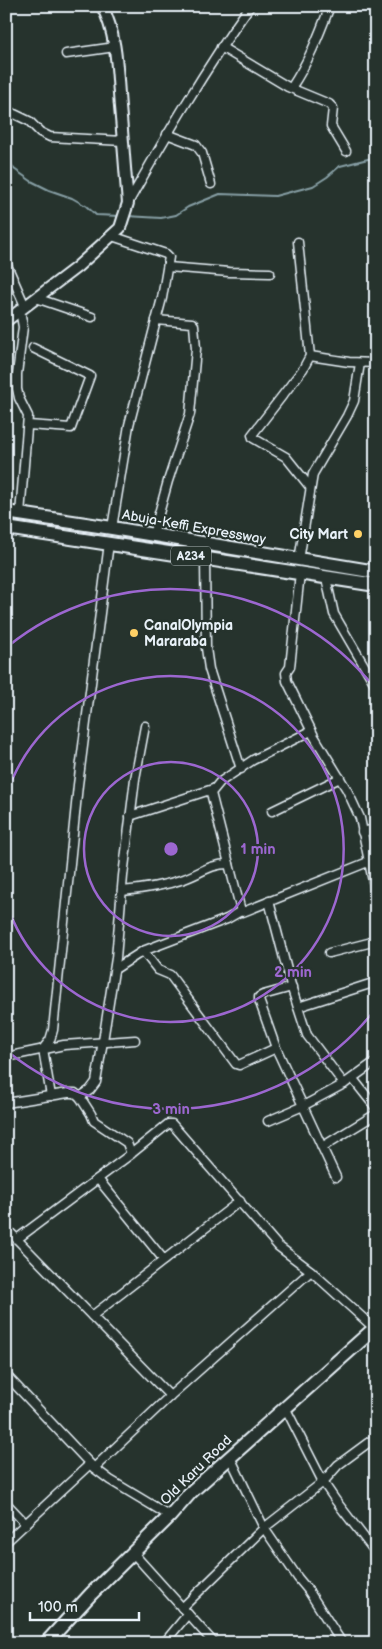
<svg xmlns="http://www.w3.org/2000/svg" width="382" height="1649" font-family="'Balsamiq Sans',sans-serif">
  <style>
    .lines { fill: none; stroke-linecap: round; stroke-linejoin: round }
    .stream { stroke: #879fa5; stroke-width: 2 }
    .minor-casing { stroke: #e8f1f8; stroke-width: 11 }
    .tertiary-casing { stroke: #e8f1f8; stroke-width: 14 }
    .primary-casing { stroke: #e8f1f8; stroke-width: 16 }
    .trunk-casing { stroke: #e8f1f8; stroke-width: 16 }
    .minor { stroke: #26332d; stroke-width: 8 }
    .tertiary { stroke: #26332d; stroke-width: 10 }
    .primary { stroke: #26332d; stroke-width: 12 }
    .trunk { stroke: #26332d; stroke-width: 12 }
    .ring { fill: none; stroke: #9c67d0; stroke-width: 2.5 }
    .poi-dot { fill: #ffd166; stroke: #26332d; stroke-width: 2 }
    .labels { text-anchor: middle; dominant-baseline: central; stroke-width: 4.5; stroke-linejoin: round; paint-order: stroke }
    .shield { fill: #26332d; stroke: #aeb8bb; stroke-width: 1 }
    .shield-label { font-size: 12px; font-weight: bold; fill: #e8f1f8 }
    .street-label { font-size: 14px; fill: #e8f1f8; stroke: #26332d }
    .poi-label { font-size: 14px; font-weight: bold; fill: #e8f1f8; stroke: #26332d; text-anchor: end }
    .centre { fill: #9c67d0; stroke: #26332d; stroke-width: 2.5 }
    .ring-label { font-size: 15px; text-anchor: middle; font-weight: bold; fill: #9c67d0; stroke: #26332d; stroke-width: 4.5; stroke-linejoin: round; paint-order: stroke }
  </style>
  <rect width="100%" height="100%" fill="#26332d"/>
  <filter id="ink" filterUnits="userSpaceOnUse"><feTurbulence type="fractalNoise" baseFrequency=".02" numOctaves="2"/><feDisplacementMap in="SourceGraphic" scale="10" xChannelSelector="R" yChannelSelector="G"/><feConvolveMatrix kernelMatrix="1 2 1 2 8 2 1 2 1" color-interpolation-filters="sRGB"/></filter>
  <g filter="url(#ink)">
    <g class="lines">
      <g class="stream">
        <path d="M6 155 14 169 31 181 49 190 72 198 86 206 96 215 120 216"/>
        <path d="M127 216 161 218 176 215 188 207 220 194 275 196 313 186 327 177 340 166 376 157"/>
      </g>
      <defs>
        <g id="minor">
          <path d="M221 47 288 87 329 104 333 108 331 126 346 151"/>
          <path d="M66 54 115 47"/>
          <path d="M291 88C308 63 319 35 330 6"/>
          <path d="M6 110 29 121 40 132 50 137 123 141"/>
          <path d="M167 134 196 145 202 153 211 184"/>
          <path d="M128 203C166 136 205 69 250 6"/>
          <path d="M112 236 166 254 169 257 162 298 129 425 112 528"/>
          <path d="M298 242 310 356 303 369 252 435 253 438 286 457 310 487"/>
          <path d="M6 263 25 306"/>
          <path d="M168 267 229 272 270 273"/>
          <path d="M36 298 92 317"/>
          <path d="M20 310 23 327 17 374V389L19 398 28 416 20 514"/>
          <path d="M310 356 349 362 376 363"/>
          <path d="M28 425 71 428 90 376 33 348"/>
          <path d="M153 535 168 481 190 414 196 349 194 325 192 323 156 320"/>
          <path d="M205 558 206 648 209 669 241 769"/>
          <path d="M299 560 313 474 347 416 354 401 360 363"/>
          <path d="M300 573 290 667 286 673 287 681 314 736 347 790 360 818 376 896"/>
          <path d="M326 578 334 614 376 686"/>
          <path d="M311 731 253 760 220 782 211 793 241 911 243 912 368 862"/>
          <path d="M272 811 340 778"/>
          <path d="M130 816 213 789"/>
          <path d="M362 832 376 829"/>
          <path d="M122 891C144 889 163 886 184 879 201 873 210 864 229 864"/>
          <path d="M269 901 292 989 307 1035 344 1084"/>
          <path d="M143 951 158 970 170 975 236 1064 239 1065 276 1048"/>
          <path d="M329 953 376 941"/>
          <path d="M115 969 143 951 227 919 241 911"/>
          <path d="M292 987 263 995 259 997V1000L276 1048 336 1177"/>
          <path d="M298 1007 376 982"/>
          <path d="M6 1057 64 1045 135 1040"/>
          <path d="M353 1079 376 1108"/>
          <path d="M51 1096 43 1049 50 1040 53 1030 78 785 109 543"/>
          <path d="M80 1097 90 1090 96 1082 103 1041 116 958 123 876 135 779 145 726"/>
          <path d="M6 1103 68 1093H75L80 1097 91 1114 94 1121 127 1143 131 1154"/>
          <path d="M268 1121 303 1106 344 1084 376 1061"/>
          <path d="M322 1147 376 1114"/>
          <path d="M98 1179 164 1260"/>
          <path d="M6 1228 170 1396"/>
          <path d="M17 1239 131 1154 168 1124H172L278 1246 311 1271 374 1328"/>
          <path d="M92 1316 240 1201"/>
          <path d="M6 1375 94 1468 110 1480 170 1516"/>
          <path d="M285 1407 323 1482 336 1501 376 1553"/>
          <path d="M230 1457 264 1528 298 1578 308 1590 342 1643"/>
          <path d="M94 1468 170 1396 311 1271"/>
          <path d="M6 1503 26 1524"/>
          <path d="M6 1542 90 1464"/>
          <path d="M133 1553 214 1643"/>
          <path d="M182 1608 264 1528 323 1482 338 1465 376 1437"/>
          <path d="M164 1643 188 1614"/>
        </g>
        <path id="tertiary" d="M6 321 77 267 120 228 128 203C125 171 123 139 120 107 117 74 118 37 102 6"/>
        <path id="primary" d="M46 1643 91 1594 170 1516 191 1492 376 1327"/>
        <g id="trunk">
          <path d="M6 512 112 528 376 572"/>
          <path d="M6 528 376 585"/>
        </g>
      </defs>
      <use href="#minor" class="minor-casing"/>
      <use href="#tertiary" class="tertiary-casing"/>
      <use href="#primary" class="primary-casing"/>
      <use href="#trunk" class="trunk-casing"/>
      <use href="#minor" class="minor"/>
      <use href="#tertiary" class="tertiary"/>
      <use href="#primary" class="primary"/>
      <use href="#trunk" class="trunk"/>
    </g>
  </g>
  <g class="ring">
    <circle cx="171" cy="849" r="87"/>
    <path d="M6 796A173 173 0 1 1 6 902"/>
    <path d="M374 1011A260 260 0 0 1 7 1051M7 647A260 260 0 0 1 374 687"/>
  </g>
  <g class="poi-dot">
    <circle cx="358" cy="534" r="5"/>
    <circle cx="134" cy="633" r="5"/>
  </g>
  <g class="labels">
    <rect class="shield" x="171" y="546.5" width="40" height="19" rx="4"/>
    <g class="shield-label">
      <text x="191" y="556">A234</text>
    </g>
    <g class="street-label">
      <text transform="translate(194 527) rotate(10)">Abuja-Keffi Expressway</text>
      <text transform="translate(196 1470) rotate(-44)">Old Karu Road</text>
    </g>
    <g class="poi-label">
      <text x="348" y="534">City Mart</text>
      <text x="144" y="625" text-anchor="start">CanalOlympia<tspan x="144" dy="16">Mararaba</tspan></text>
    </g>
  </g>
  <circle cx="171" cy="849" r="8" class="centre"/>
  <g class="ring-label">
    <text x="258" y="854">1 min</text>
    <text x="293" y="977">2 min</text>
    <text x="171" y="1114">3 min</text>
  </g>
  <rect width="382" height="1649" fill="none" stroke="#26332d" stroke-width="25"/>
  <rect x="12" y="12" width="357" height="1624" fill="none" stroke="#e8f1f8" stroke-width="2" filter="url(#ink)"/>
  <path d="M30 1612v8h109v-8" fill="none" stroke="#e8f1f8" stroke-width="2.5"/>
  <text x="38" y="1612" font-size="15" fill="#e8f1f8" stroke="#26332d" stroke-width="4" paint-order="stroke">100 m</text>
</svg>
